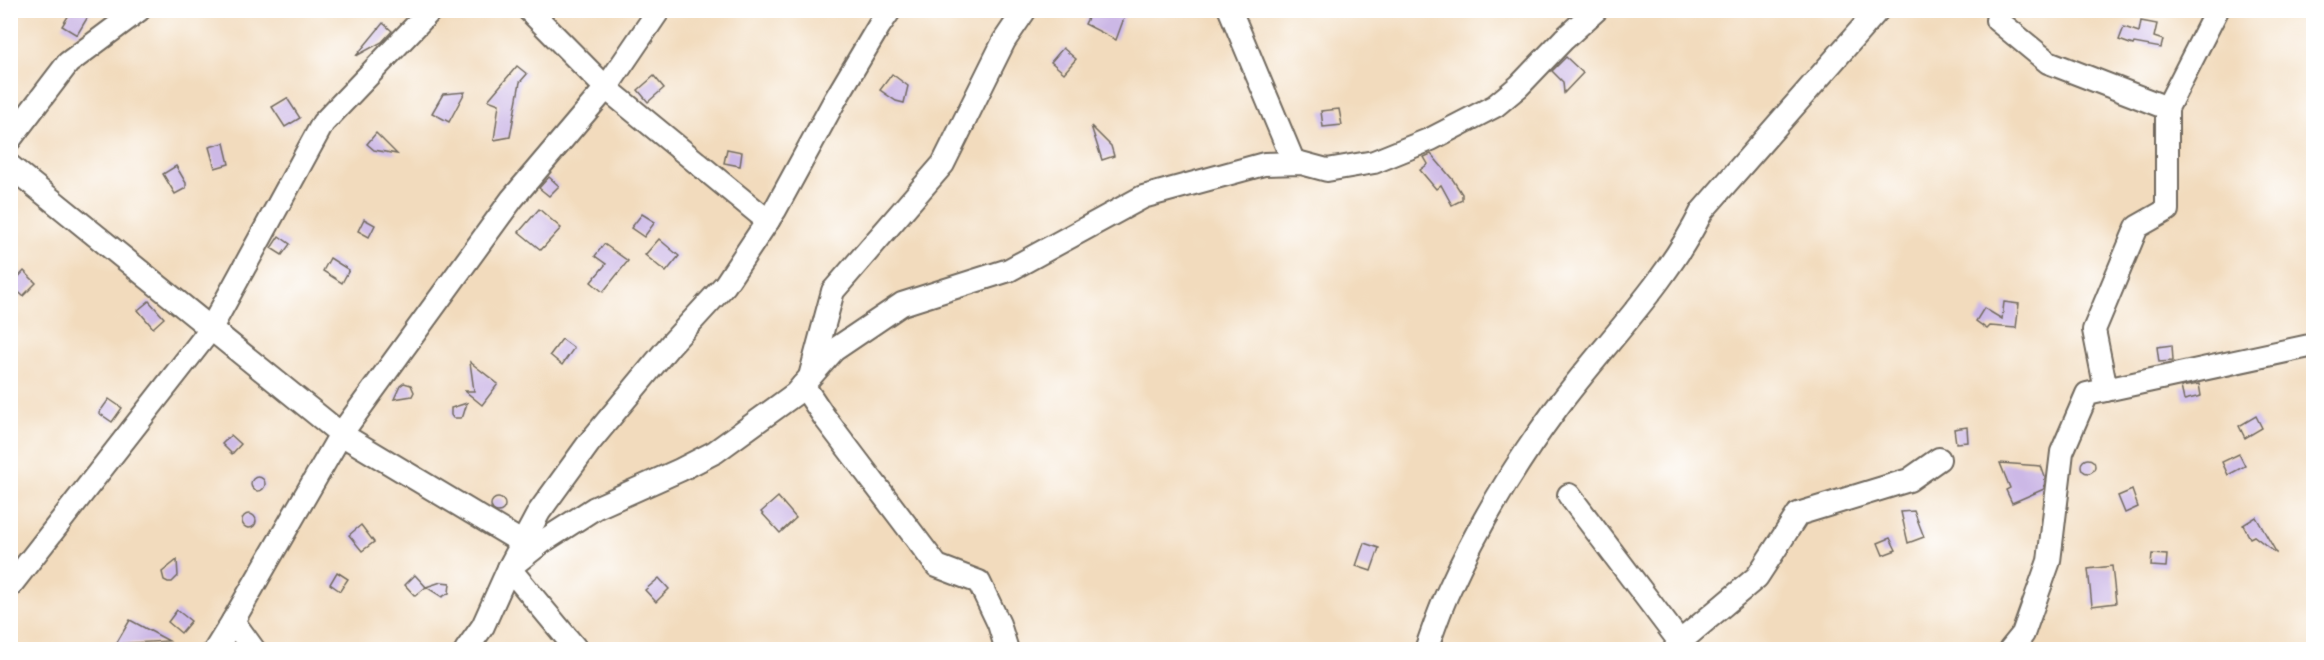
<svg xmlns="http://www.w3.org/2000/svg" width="2324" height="660" font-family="'Patrick Hand',sans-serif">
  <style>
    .building { fill: #ccb8e6 }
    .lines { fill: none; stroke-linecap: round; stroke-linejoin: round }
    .minor-casing { stroke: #71695e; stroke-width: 26 }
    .minor { stroke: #fff; stroke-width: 22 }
  </style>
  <rect width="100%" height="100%" fill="#fff"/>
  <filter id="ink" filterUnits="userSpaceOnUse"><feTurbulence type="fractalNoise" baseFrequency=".0167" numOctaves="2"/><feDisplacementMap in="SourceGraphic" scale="12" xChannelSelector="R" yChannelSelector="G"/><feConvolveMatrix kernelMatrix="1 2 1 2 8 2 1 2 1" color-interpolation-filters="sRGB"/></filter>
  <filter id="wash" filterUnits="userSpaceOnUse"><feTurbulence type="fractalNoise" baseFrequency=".008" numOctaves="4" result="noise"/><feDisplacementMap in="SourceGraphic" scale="24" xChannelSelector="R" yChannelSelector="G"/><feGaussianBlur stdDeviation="1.35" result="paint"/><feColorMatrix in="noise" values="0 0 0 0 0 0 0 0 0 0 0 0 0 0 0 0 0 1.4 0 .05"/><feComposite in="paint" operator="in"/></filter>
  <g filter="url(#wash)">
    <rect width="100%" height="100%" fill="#f2dbbd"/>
    <g id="blocks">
      <g class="building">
        <path d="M72 10H92L77 35 62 26Z"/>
        <path d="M1092 10H1127L1116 40 1085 24Z"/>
        <path d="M2141 21 2157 24 2154 37 2163 40 2161 48 2134 43 2133 45 2119 40 2124 27 2139 32Z"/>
        <path d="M383 23 392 31 382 42 356 56Z"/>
        <path d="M1063 48 1076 59 1064 73 1051 62Z"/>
        <path d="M1566 57 1583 73 1564 93 1563 82 1552 71Z"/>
        <path d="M517 66 527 74 520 82 510 137 494 140 499 104 488 100Z"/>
        <path d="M892 74 908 86 904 103 896 101 880 90Z"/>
        <path d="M654 76 664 88 648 102 638 90Z"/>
        <path d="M465 92 449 122 432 113 443 94Z"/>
        <path d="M287 98 300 118 285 127 272 107Z"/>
        <path d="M1339 109 1342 125 1323 127 1321 111Z"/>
        <path d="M1091 126 1111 146 1114 156 1102 160Z"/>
        <path d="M376 133 397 154 374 150 367 144Z"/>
        <path d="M224 143 229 164 215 168 209 147Z"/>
        <path d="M727 149 742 152 740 166 724 163Z"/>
        <path d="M1431 154 1453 180 1462 194V200L1452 205 1441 185 1436 189 1420 170 1428 164 1424 157Z"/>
        <path d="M176 166 186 183V188L175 194 163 174Z"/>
        <path d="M549 177 559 186 549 196 539 188Z"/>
        <path d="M539 209 561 228 541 250 519 232Z"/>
        <path d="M642 214 655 222 644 237 631 228Z"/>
        <path d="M364 219 375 225 369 237 358 231Z"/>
        <path d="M279 236 290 244 282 255 271 248Z"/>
        <path d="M659 239 679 256 666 272 645 255Z"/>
        <path d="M604 244 628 261 603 292 591 282 606 264 595 256Z"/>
        <path d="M330 258 349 270 342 283 323 271Z"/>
        <path d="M24 271 36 283 23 296 11 285Z"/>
        <path d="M149 301 164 318 153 328 138 310Z"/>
        <path d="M2004 302 2019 304 2016 328 1990 326 1987 329 1976 321 1984 308 2002 319Z"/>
        <path d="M562 339 574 348 562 365 550 355Z"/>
        <path d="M2172 345 2173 361 2159 362 2157 347Z"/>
        <path d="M470 362 498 384 482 405 465 391H474Z"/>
        <path d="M404 383 411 385 414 392 412 396 394 399 400 386Z"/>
        <path d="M2199 384 2201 396 2184 400 2181 387Z"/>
        <path d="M109 399 122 408 112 422 99 413Z"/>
        <path d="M467 403 463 416 460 418H453L451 415V408Z"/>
        <path d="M2256 416 2262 428 2245 438 2239 426Z"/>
        <path d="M1967 427 1968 442 1956 443 1954 429Z"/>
        <path d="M231 435 241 444 232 454 222 444Z"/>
        <path d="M2239 454 2245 466 2228 475 2222 462Z"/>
        <circle cx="2088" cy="466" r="7"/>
        <path d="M2000 463 2041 466 2045 477 2044 489 2012 503 2006 490 2010 488Z"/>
        <circle cx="258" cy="484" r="7"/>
        <path d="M2132 490 2138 507 2125 513 2118 496Z"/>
        <path d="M778 497 796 518 780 533 761 512Z"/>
        <circle cx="498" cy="505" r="7"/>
        <path d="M1914 511 1924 537 1908 543 1901 512Z"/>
        <circle cx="249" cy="521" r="7"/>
        <path d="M2256 517 2276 552V553L2254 536 2250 538 2243 525Z"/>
        <path d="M361 525 374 542 362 551 349 535Z"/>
        <path d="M1890 538 1896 550 1883 555 1878 543Z"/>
        <path d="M1364 543 1379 548 1371 571 1356 566Z"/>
        <path d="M2152 554 2167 555 2166 567 2151 566Z"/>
        <path d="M177 560 178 576 172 582H168L164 580 162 572Z"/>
        <path d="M2112 566 2116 603 2092 606 2088 569Z"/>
        <path d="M337 572 348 579 340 591 330 584Z"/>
        <path d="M415 575 426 587 415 596 405 585Z"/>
        <path d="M659 578 669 589 656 602 645 590Z"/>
        <path d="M441 582 450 583 449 593 442 597 426 587Z"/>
        <path d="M177 610 191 621 181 633 168 622Z"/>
        <path d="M130 620 169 641 116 644Z"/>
      </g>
    </g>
  </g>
  <g filter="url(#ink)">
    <use href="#blocks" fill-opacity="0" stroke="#71695e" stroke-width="1.5"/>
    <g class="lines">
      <defs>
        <g id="minor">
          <path d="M529 10 606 88 768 221"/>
          <path d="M1230 10 1294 163"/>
          <path d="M1997 20 2048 62 2167 108V210L2137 227 2094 330 2106 390"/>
          <path d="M2167 108 2217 10"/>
          <path d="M10 139 68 63 139 10"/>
          <path d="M10 166 341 434 523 543"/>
          <path d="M811 373 833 291 943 164 1004 41 1025 10"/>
          <path d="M803 385 825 418 937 566 979 582 999 624 1007 650"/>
          <path d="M1569 495 1686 650"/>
          <path d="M10 586 210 330 323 123 431 10"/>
          <path d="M233 621 341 434 512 199 606 88 659 10"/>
          <path d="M215 650 233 621 254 650"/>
          <path d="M466 650 483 626 509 568 539 512 589 443 671 344 725 285 775 210 835 100 879 26 890 10"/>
          <path d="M577 650 509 568 542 542 595 508 680 470 715 452 795 394 834 350 902 304 1009 270 1143 197 1264 164 1301 163 1327 170 1374 162 1431 139 1495 106 1519 86 1564 39 1596 10"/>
          <path d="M1426 650C1433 630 1440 609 1449 590 1478 526 1514 466 1556 409 1603 345 1667 283 1702 211L1878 10"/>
          <path d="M1674 650 1681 641 1757 577 1798 514 1909 480 1939 459"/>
          <path d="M2010 650 2023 634 2049 561 2062 452 2087 394 2314 345"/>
        </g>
      </defs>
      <use href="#minor" class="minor-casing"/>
      <use href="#minor" class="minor"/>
    </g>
  </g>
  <rect width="2324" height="660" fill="none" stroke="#fff" stroke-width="36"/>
</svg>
